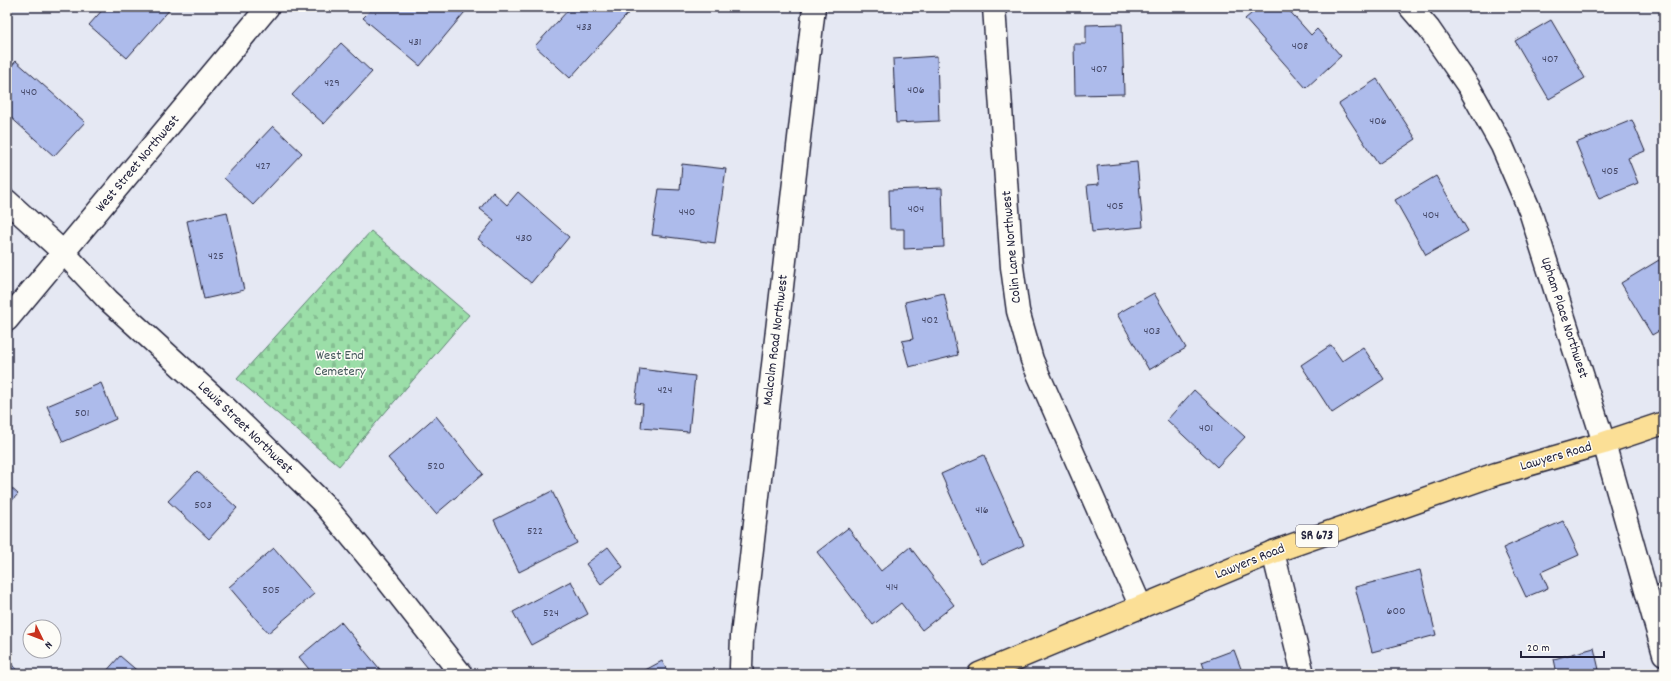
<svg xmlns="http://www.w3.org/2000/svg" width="1671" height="681" font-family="Dekko,sans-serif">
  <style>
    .cemetery { fill: url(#cemetery-stones); stroke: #5e8072 }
    .building { fill: #adbbeb; stroke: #22223b }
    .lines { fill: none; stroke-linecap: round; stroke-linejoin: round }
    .street-casing { stroke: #22223b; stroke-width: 25 }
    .secondary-casing { stroke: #22223b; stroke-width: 25 }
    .primary-casing { stroke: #22223b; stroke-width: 25 }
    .street { stroke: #fdfcf7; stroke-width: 22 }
    .secondary { stroke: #fdfcf7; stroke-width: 22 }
    .primary { stroke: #fbdf96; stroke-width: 22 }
    .labels { text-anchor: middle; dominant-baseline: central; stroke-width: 3; stroke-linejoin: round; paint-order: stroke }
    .number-label { font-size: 12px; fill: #454867 }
    .shield { fill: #fdfcf7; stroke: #646373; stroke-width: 1 }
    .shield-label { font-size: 13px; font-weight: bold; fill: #22223b }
    .street-label { font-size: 14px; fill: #22223b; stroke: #fdfcf7 }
    .park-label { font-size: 14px; fill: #465a5c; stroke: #fdfcf7 }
  </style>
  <defs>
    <pattern id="cemetery-stones" width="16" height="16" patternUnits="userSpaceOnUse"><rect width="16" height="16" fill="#9bdea8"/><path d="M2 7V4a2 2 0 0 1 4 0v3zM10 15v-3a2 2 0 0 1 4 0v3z" fill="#85be92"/></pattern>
  </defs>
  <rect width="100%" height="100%" fill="#e5e8f3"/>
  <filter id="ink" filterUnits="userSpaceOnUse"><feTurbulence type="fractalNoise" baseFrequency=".025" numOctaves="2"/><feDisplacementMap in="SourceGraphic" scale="8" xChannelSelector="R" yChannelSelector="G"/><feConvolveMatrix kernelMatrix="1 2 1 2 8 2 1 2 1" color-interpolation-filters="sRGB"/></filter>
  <g filter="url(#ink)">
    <path class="cemetery" d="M371 231 469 315 339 466 237 379Z"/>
    <g class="building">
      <path d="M105 7H172L127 58 89 25Z"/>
      <path d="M374 7H469L420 66 363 18Z"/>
      <path d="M571 7 633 8 570 78 535 46Z"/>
      <path d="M1259 7H1286L1311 35 1317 29 1341 56 1306 88 1245 19Z"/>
      <path d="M1551 20 1585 78 1549 99 1515 41Z"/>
      <path d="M1122 24 1124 94 1075 95 1074 44H1086V25Z"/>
      <path d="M341 43 372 72 324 124 292 95Z"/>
      <path d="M937 56 939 121 896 123 893 59Z"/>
      <path d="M16 61 85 122 54 156 7 114V71Z"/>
      <path d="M1377 79 1416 139 1378 164 1339 104Z"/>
      <path d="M1632 120 1645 151 1628 158 1638 183 1599 199 1576 143Z"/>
      <path d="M273 126 302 153 253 205 224 178Z"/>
      <path d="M1137 162 1143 227 1092 232 1087 185 1099 184 1097 166Z"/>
      <path d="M682 164 726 169 715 243 652 235 659 189 680 190Z"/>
      <path d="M1436 176 1468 231 1426 255 1395 200Z"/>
      <path d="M942 188 944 247 904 249V229H890L889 190Z"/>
      <path d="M493 192 507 205 518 192 569 237 531 283 478 239 494 220 480 209Z"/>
      <path d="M227 212 244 290 204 299 187 221Z"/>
      <path d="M1659 260 1664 268V328L1652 335 1621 283Z"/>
      <path d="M944 293 958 355 909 367 902 341 913 339 905 302Z"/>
      <path d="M1154 293 1186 348 1149 370 1117 314Z"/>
      <path d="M1331 345 1342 361 1363 347 1384 379 1332 413 1301 365Z"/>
      <path d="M640 369 695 376 689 432 641 428 643 404 635 403Z"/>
      <path d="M101 383 116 419 63 442 47 406Z"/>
      <path d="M1194 390 1245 437 1217 467 1167 420Z"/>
      <path d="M436 416 483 474 436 514 388 458Z"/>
      <path d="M984 455 1024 545 981 564 941 474Z"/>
      <path d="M197 471 237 508 209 539 168 501Z"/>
      <path d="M7 484 18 494 7 506Z"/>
      <path d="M552 491 577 543 519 572 494 520Z"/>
      <path d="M1563 521 1579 555 1541 572 1548 588 1526 597 1503 548Z"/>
      <path d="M848 528 881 571 910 547 954 605 922 630 901 603 873 625 817 552Z"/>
      <path d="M608 547 623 567 601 584 586 564Z"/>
      <path d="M274 548 314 594 268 633 229 587Z"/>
      <path d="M1420 570 1436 635 1372 652 1355 587Z"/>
      <path d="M571 581 588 614 531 645 513 612Z"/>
      <path d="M341 622 384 674H313L299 657Z"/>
      <path d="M1594 648 1600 674H1557L1554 659Z"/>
      <path d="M1234 650 1243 674H1206L1202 662Z"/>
      <path d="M120 656 141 674H104Z"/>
      <path d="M662 661 669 674H638Z"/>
      <path d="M12 665 22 674H7V670Z"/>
    </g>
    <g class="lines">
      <defs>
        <g id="street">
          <path d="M994 7 1012 267 1018 311 1032 360 1141 607"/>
          <path d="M1410 7 1429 29 1469 87 1502 146 1530 211 1604 443 1664 654"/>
          <path d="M7 201 64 253 108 300 225 407 324 504 384 576 461 674"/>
          <path d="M7 320 268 7"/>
          <path d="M1273 552 1303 674"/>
        </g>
        <path id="secondary" d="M742 674 741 667 742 636 814 7"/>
        <path id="primary" d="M979 674 1273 552 1496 474 1604 443 1664 423"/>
      </defs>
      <use href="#street" class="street-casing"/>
      <use href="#secondary" class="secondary-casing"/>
      <use href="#primary" class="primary-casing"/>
      <use href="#street" class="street"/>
      <use href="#secondary" class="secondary"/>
      <use href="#primary" class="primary"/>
    </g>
  </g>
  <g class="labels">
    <g class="number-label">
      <text x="584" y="27">433</text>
      <text x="415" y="42">431</text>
      <text x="1300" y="46">408</text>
      <text x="1550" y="59">407</text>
      <text x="1099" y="69">407</text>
      <text x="332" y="83">429</text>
      <text x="916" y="90">406</text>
      <text x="29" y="92">440</text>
      <text x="1378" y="121">406</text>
      <text x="263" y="166">427</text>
      <text x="1610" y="171">405</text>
      <text x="1115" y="206">405</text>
      <text x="916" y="209">404</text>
      <text x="687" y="212">440</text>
      <text x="1431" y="215">404</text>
      <text x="524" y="238">430</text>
      <text x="216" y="256">425</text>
      <text x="930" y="320">402</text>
      <text x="1152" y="331">403</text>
      <text x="665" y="390">424</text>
      <text x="82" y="413">501</text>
      <text x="1206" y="428">401</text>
      <text x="436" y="466">520</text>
      <text x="203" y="505">503</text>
      <text x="982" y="510">416</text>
      <text x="535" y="531">522</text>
      <text x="892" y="587">414</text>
      <text x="271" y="590">505</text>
      <text x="1396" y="611">600</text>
      <text x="551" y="613">524</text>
    </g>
    <rect class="shield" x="1296" y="525" width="42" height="22" rx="3"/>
    <g class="shield-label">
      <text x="1317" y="536">SR 673</text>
    </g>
    <g class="street-label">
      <text transform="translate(138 164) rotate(-50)">West Street Northwest</text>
      <text transform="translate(1012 247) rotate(-95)">Colin Lane Northwest</text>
      <text transform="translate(1564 318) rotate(72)">Upham Place Northwest</text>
      <text transform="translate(776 340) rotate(-83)">Malcolm Road Northwest</text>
      <text transform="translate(245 428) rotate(44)">Lewis Street Northwest</text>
      <text transform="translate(1556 457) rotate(-16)">Lawyers Road</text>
      <text transform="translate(1250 562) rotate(-22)">Lawyers Road</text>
    </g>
    <g class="park-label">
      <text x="340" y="356">West End<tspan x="340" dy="16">Cemetery</tspan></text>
    </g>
  </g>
  <rect width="1671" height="681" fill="none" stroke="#fdfcf7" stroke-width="24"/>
  <rect x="12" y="12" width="1647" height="657" fill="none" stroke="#22223b" stroke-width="1.5" filter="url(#ink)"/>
  <g transform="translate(42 639) rotate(133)"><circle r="19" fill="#fdfcf7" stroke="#a5a5ac"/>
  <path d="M0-3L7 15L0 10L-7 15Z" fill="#c8321e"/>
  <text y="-6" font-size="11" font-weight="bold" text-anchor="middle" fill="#22223b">N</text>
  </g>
  <path d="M1521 651v6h83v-6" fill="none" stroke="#22223b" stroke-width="2"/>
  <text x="1527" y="651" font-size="12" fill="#22223b" stroke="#fdfcf7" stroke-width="3" paint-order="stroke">20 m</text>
</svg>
